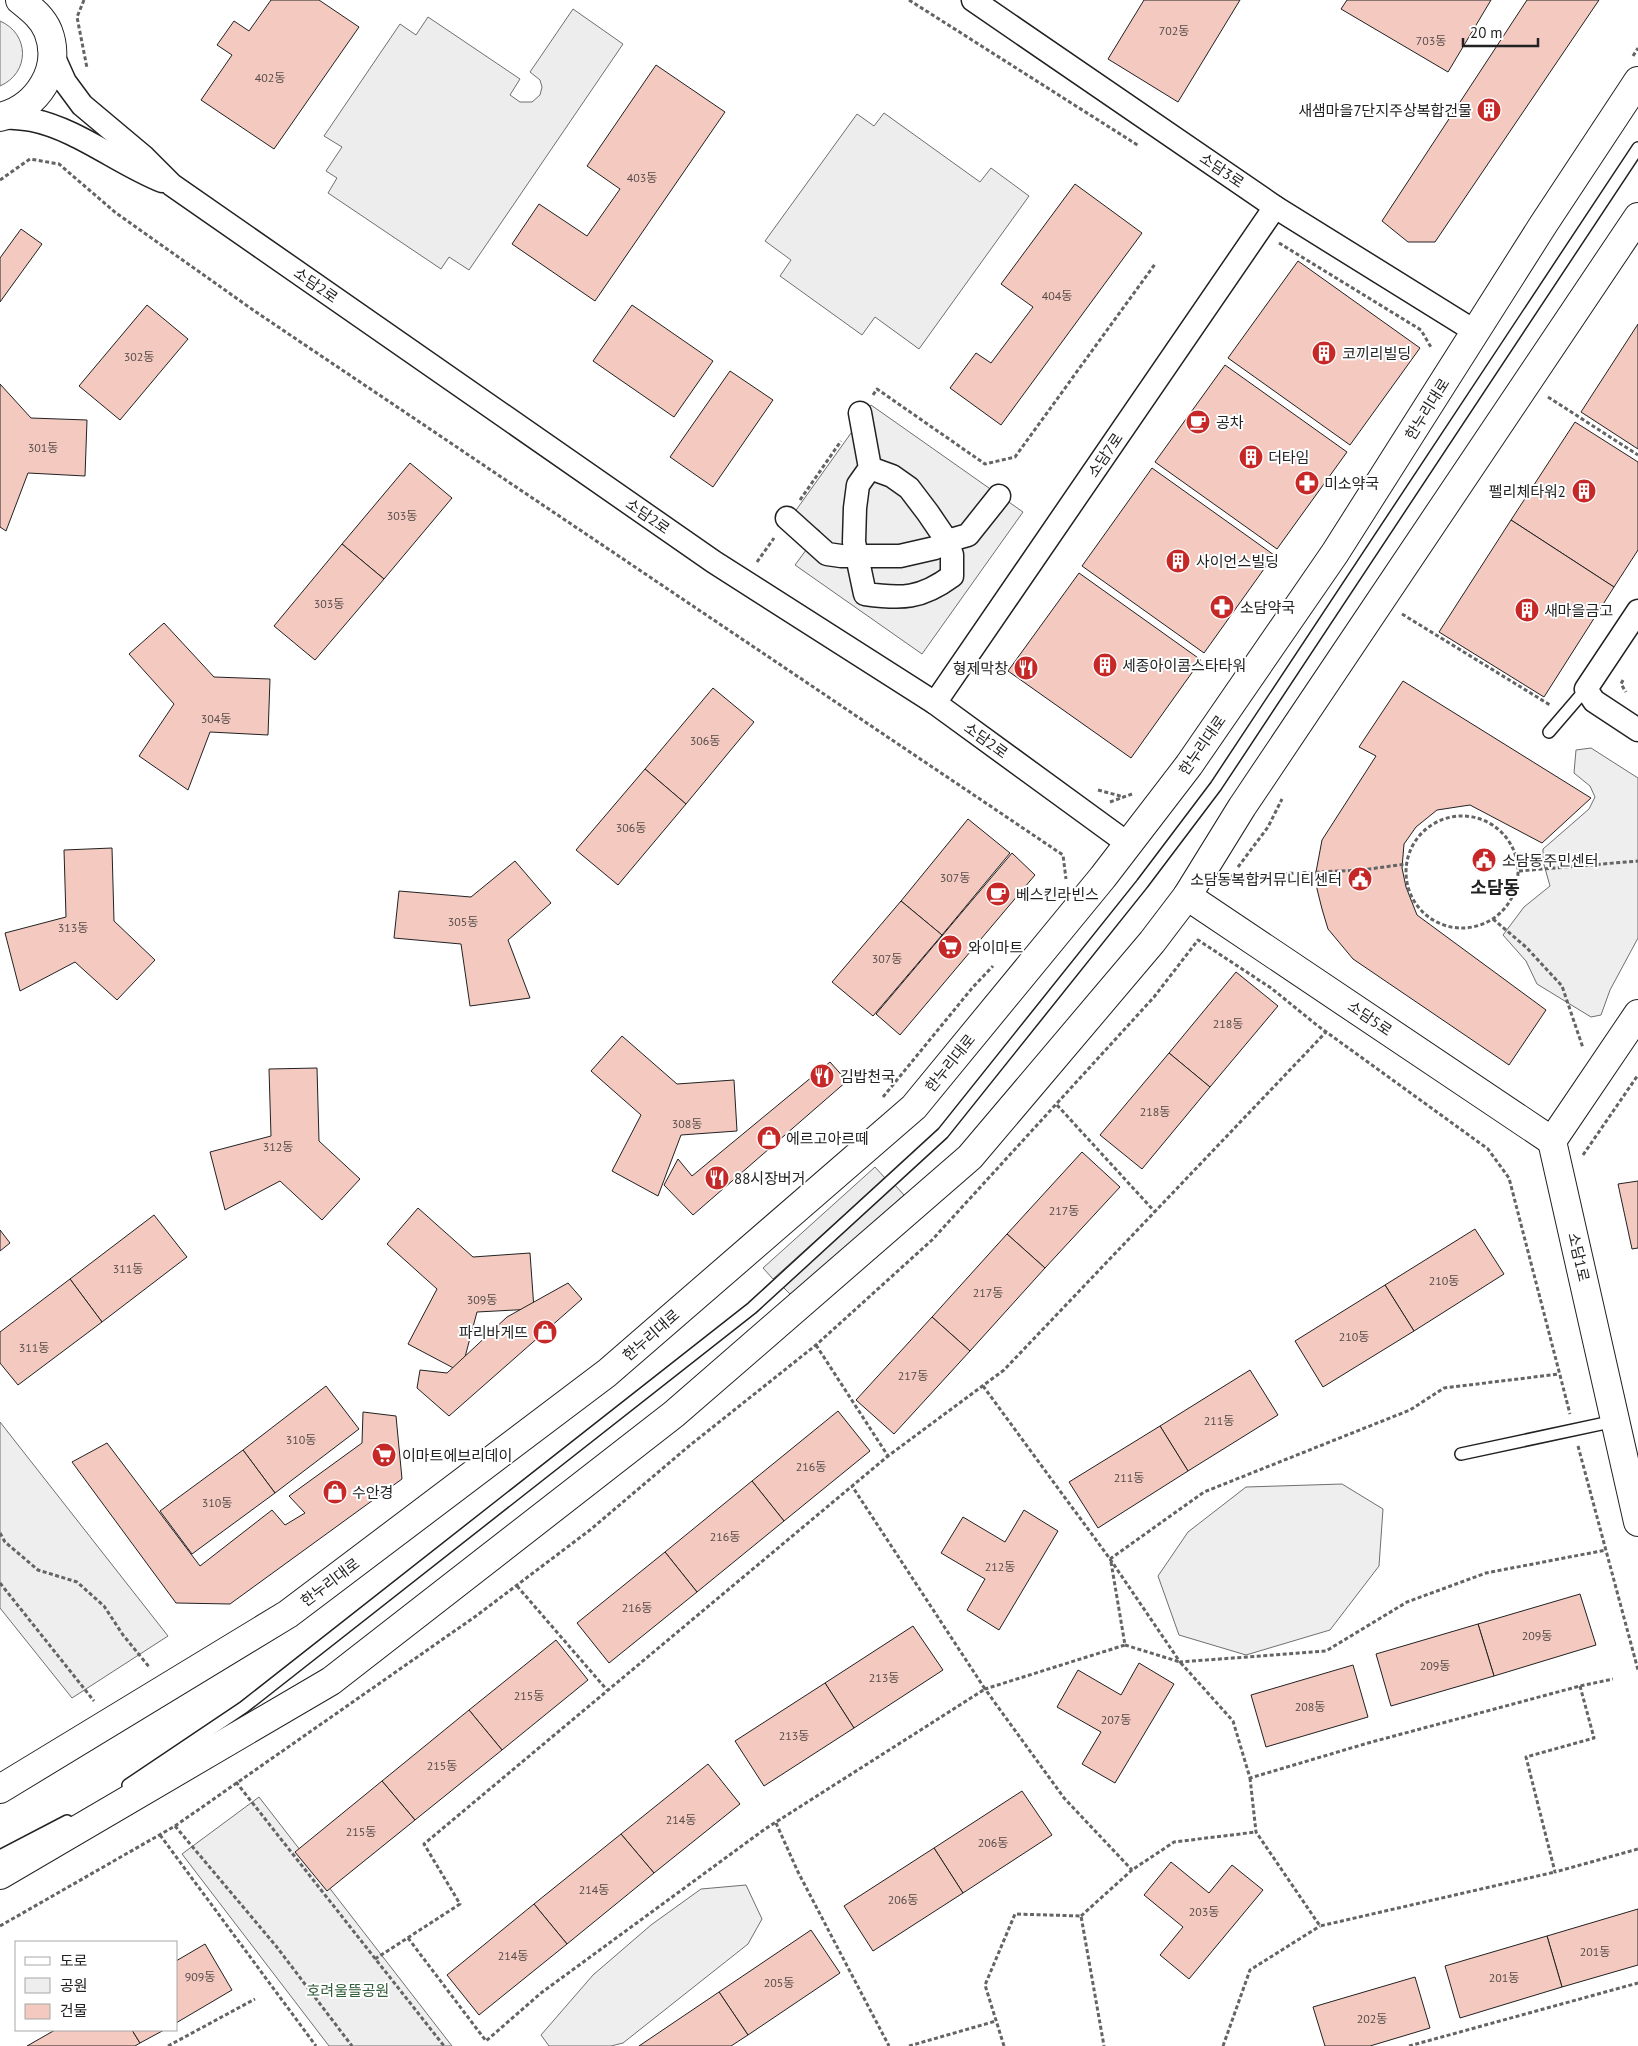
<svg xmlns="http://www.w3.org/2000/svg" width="1638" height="2046" font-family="'PT Sans','Noto Sans KR',sans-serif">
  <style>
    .green { fill: #eee; stroke: #6f6f6f }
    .parking { fill: #ededed; stroke: #6f6f6f }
    .building { fill: #f3c9c0; stroke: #222 }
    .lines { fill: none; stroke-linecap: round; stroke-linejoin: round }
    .lane-casing { stroke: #222; stroke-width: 14 }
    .street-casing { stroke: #222; stroke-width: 25 }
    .secondary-casing { stroke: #222; stroke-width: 30 }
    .path { stroke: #646464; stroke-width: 3; stroke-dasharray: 4 2.5; stroke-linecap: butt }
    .lane { stroke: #fff; stroke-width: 11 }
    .street { stroke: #fff; stroke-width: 22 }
    .secondary { stroke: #fff; stroke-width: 28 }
    .labels { text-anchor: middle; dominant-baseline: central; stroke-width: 4; stroke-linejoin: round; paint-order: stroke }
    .number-label { font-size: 12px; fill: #564c4a }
    .poi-label { font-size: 15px; fill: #222; stroke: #fff; text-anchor: start }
    .street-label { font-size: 15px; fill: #222; stroke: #fff }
    .park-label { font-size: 15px; fill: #2f5e38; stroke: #fff }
    .quarter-label { font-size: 18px; font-weight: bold; fill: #222; stroke: #fff }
  </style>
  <rect width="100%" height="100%" fill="#fff"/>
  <g class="green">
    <path d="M0 21C30 34 30 73 0 86Z"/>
    <path d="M871 405 1023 512 922 654 795 565 820 531 794 513Z"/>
    <path d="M1591 748 1638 778V938L1610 990 1601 1015 1591 1017 1537 984 1526 961 1503 935 1524 907 1550 886 1543 861V849L1589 809 1595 797 1590 786 1574 773 1576 750Z"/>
    <path d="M0 1422 168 1636 72 1698 0 1608Z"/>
    <path d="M1342 1484 1383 1509 1379 1566 1330 1630 1246 1655 1179 1635 1158 1576 1188 1532 1246 1487Z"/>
    <path d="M259 1797 452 2046H329L182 1854Z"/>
    <path d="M746 1885 762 1919 748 1944 623 2043 611 2046H549L541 2035 593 1975 651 1925 701 1889Z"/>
  </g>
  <g class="parking">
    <path d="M573 9 623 44 469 270 449 257 441 269 328 193 337 178 326 171 342 147 324 136 400 24 416 35 428 17 520 79 510 95 520 102H532L540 95 542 87 540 80 530 72Z"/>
    <path d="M884 113 980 182 991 168 1029 196 919 349 875 317 862 335 780 276 791 260 765 241 857 114 874 126Z"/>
    <path d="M875 1167 885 1178 773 1279 763 1268Z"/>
    <path d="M894 1184 904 1195 792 1296 782 1286Z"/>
  </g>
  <g class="building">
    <path d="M271 0H319L359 27 274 149 201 100 232 55 217 45 234 21 249 31Z"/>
    <path d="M1144 0H1240L1178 102 1108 59Z"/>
    <path d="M1347 0H1491L1448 72 1341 9Z"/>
    <path d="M1527 0H1599L1435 242H1408L1382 221Z"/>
    <path d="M656 65 725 112 595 301 512 244 539 204 587 236 620 189 587 166Z"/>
    <path d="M1075 184 1142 233 1001 425 950 388 976 353 991 363 1033 307 1001 284Z"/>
    <path d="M21 229 42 244 0 302V258Z"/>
    <path d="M1298 261 1420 348 1350 445 1228 358Z"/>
    <path d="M147 305 188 339 120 420 79 386Z"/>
    <path d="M632 305 713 361 674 417 593 361Z"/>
    <path d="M1638 324V449L1581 412Z"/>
    <path d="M1225 365 1347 452 1277 549 1155 462Z"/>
    <path d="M730 371 773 400 713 487 670 457Z"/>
    <path d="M0 384 31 418 87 420 85 476 28 473 6 531 0 527Z"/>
    <path d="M1575 422 1638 462V550L1614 587 1511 520Z"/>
    <path d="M410 463 452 498 384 579 342 544Z"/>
    <path d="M1152 468 1274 555 1204 653 1082 566Z"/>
    <path d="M1511 520 1614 587 1544 697 1439 632Z"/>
    <path d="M342 544 384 579 315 660 274 626Z"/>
    <path d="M1079 573 1201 660 1131 758 1008 671Z"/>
    <path d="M164 623 214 677 270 679 268 735 210 732 188 790 139 756 174 704 129 654Z"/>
    <path d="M1403 681 1591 798 1542 843 1470 805 1437 810 1416 827 1404 844 1402 868 1406 887 1417 915 1546 1010 1509 1065 1353 959 1328 929 1322 909 1317 889 1316 872 1322 840 1376 756 1359 747Z"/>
    <path d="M713 688 754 722 686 804 645 769Z"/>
    <path d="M645 769 686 804 618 885 576 850Z"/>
    <path d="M968 819 1010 853 942 935 901 901Z"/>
    <path d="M112 848 114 921 155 960 117 1000 75 962 20 991 5 933 66 917 64 850Z"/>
    <path d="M1012 853 1035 875 900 1035 876 1014Z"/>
    <path d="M515 861 551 903 508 940 530 998 470 1006 461 944 394 938 399 891 471 897Z"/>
    <path d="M901 901 942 935 873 1016 832 982Z"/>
    <path d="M1236 972 1278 1006 1210 1087 1169 1053Z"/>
    <path d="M622 1036 677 1084 734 1080 737 1131 681 1135 658 1196 612 1171 641 1115 591 1071Z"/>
    <path d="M1169 1053 1210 1087 1142 1169 1100 1135Z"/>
    <path d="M830 1062 847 1081 693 1215 664 1185 678 1159 692 1176Z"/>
    <path d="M317 1068 319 1141 360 1179 322 1220 280 1181 225 1210 210 1152 271 1136 269 1069Z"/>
    <path d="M1082 1152 1120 1187 1045 1268 1007 1234Z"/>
    <path d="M1638 1181V1248L1632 1249 1618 1184Z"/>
    <path d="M418 1208 473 1257 530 1253 534 1309 477 1312 461 1372 408 1344 437 1289 387 1244Z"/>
    <path d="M154 1215 187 1257 102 1322 70 1279Z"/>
    <path d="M1475 1229 1504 1274 1414 1331 1385 1285Z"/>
    <path d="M0 1230 10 1243 0 1251Z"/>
    <path d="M1007 1234 1045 1268 970 1351 932 1317Z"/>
    <path d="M70 1279 102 1322 18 1385 0 1363V1332Z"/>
    <path d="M568 1283 582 1299 449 1416 417 1388 420 1370 447 1373 507 1317Z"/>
    <path d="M1385 1285 1414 1331 1323 1387 1295 1341Z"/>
    <path d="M932 1317 970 1351 894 1434 856 1400Z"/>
    <path d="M1250 1370 1278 1415 1188 1471 1160 1426Z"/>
    <path d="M326 1386 359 1429 275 1493 243 1450Z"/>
    <path d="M838 1411 870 1451 784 1521 752 1481Z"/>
    <path d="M363 1412 396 1416 402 1479 230 1604 176 1603 72 1462 107 1443 200 1566 272 1510 285 1525 305 1513 289 1496 362 1443Z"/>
    <path d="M1160 1426 1188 1471 1098 1528 1069 1482Z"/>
    <path d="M243 1450 275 1493 192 1554 160 1511Z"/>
    <path d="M752 1481 784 1521 697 1592 665 1552Z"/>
    <path d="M1024 1510 1058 1531 999 1630 967 1610 985 1579 941 1553 963 1517 1005 1542Z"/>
    <path d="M665 1552 697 1592 609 1663 577 1623Z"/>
    <path d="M1580 1594 1596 1645 1494 1676 1478 1624Z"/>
    <path d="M1478 1624 1494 1676 1391 1706 1376 1654Z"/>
    <path d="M913 1626 943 1670 854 1728 825 1683Z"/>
    <path d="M556 1640 588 1680 502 1750 469 1710Z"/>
    <path d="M1139 1663 1174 1684 1115 1783 1082 1764 1101 1732 1057 1707 1078 1670 1121 1695Z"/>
    <path d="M1353 1665 1368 1717 1266 1747 1251 1695Z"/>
    <path d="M825 1683 854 1728 764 1786 735 1741Z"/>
    <path d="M469 1710 502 1750 415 1820 382 1781Z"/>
    <path d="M708 1764 740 1804 654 1873 621 1834Z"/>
    <path d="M382 1781 415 1820 327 1891 295 1852Z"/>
    <path d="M1022 1791 1052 1835 963 1893 934 1848Z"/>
    <path d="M621 1834 654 1873 567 1944 534 1904Z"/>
    <path d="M934 1848 963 1893 873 1951 844 1906Z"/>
    <path d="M1171 1862 1209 1893 1232 1865 1263 1890 1189 1979 1160 1955 1183 1927 1144 1895Z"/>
    <path d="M534 1904 567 1944 479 2015 447 1975Z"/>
    <path d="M1638 1909V1965L1562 1987 1547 1936Z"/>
    <path d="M811 1930 840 1973 748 2035 719 1992Z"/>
    <path d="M1547 1936 1562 1987 1460 2018 1445 1966Z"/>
    <path d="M205 1944 232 1990 176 2023V1961Z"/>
    <path d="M1415 1977 1430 2028 1370 2046H1325L1313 2007Z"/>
    <path d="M719 1992 748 2035 731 2046H639Z"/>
    <path d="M55 2030H132L140 2043 135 2046H27Z"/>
    <path d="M132 2030H164L140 2043Z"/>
  </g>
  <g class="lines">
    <defs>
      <g id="lane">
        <path d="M1549 732 1586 689"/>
        <path d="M1461 1454 1615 1421"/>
        <path d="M128 1785 244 1707 752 1308 907 1166 943 1133 1142 884 1216 786 1638 148"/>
        <path d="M0 1856 67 1821"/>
      </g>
      <g id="street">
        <path d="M973 0 1275 207 1476 332"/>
        <path d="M52 53 65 82 82 105 144 157 172 185 714 562 935 703 1127 843"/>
        <path d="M2 117C12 118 22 118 32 120 77 129 119 164 162 181"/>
        <path d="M860 413 870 468 858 485 855 508 854 542 865 594C902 599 921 599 952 576V555L947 541 928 513 909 488 892 476 870 468"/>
        <path d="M787 518 827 554 841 556H900L935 548 947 541 968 535 999 496"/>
        <path d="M1638 611 1586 689 1594 701 1638 730"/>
        <path d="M935 703 1275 207"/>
      </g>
      <g id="secondary">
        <path d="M0 117C37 108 63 69 48 31 42 17 31 9 20 0"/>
        <path d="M1187 896 1552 1141"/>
        <path d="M1638 1014 1552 1141 1638 1522"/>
        <path d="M0 1789 288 1614 607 1373 914 1107 1103 877 1189 765 1335 553 1543 225 1638 81"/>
        <path d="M0 1875 331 1681 674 1414 970 1157 1152 942 1187 896 1242 807 1638 217"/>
      </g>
    </defs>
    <use href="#lane" class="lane-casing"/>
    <use href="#street" class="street-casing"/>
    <use href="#secondary" class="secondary-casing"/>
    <g class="path">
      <path d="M84 0 77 17 87 68"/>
      <path d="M909 0 1139 146"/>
      <path d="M1633 56 1638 48"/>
      <path d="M0 180 30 159 59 164 116 213 256 312 1063 855 1066 879"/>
      <path d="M1279 243 1421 330 1432 349"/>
      <path d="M873 395 877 389 985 464 1015 457 1155 264"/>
      <path d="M1548 397 1638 455"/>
      <path d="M800 500 841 441"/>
      <path d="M757 562 774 538"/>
      <path d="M1402 614 1550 705"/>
      <path d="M1623 680 1621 684 1626 692"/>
      <path d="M1098 790 1124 797"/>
      <path d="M1110 802 1132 794"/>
      <circle cx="1462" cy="872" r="56"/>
      <path d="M1238 867 1268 827 1282 799"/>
      <path d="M1519 871 1638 861"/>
      <path d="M1231 876 1362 870 1406 864"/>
      <path d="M1493 919 1526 947 1562 986 1583 1048"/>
      <path d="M883 1097 973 987 993 966"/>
      <path d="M1057 1105 1155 1212"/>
      <path d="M1583 1155 1638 1075"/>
      <path d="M816 1345 888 1456 1004 1370 1326 1032"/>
      <path d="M983 1386 1110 1559 1204 1492 1410 1410 1444 1388 1559 1374"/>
      <path d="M1578 1446 1638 1670"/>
      <path d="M0 1533 5 1542 38 1570 77 1582 104 1606 123 1635 150 1668"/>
      <path d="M1110 1559 1180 1662 1326 1651 1407 1602 1486 1573 1606 1550"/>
      <path d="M1111 1562 1125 1645 985 1689 1064 1798 1132 1870"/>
      <path d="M0 1583 94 1701"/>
      <path d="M517 1586 607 1690"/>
      <path d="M1125 1645 1180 1662 1233 1721 1250 1778 1368 1743 1580 1686 1613 1679"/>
      <path d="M1580 1686 1594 1738 1526 1757 1555 1872 1638 1849"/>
      <path d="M1250 1778 1256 1832 1320 1926 1555 1872"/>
      <path d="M236 1782 444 2046"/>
      <path d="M776 1823 798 1872 889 2046"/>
      <path d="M175 1826 276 1946 352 2046"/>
      <path d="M160 1835 316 2046"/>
      <path d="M1081 1916 1132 1870 1174 1842 1256 1832"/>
      <path d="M0 1926 175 1826 476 1616 590 1530 689 1446 816 1345 932 1240 1154 997 1198 940 1271 988 1318 1026 1488 1149 1509 1178 1570 1414"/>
      <path d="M408 1938 486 2041 541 1993 765 1829 985 1689 852 1486"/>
      <path d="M375 1959 460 1904 424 1844 888 1456"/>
      <path d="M168 2046 255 1999"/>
      <path d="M909 2046 996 2021"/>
      <path d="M1004 2046 985 1985 1015 1914 1081 1916 1104 2046"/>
      <path d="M1223 2046 1250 1970 1320 1926"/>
      <path d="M1409 2046 1638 1983"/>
    </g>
    <use href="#lane" class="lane"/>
    <use href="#street" class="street"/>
    <use href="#secondary" class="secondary"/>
  </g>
  <defs>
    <symbol id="building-disc" viewBox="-11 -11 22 22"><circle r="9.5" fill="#c62828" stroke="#fff"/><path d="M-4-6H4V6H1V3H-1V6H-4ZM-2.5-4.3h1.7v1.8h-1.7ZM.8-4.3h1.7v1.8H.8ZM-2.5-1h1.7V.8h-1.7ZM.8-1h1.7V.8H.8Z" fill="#fff"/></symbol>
    <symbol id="cafe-disc" viewBox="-11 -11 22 22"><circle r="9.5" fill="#c62828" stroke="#fff"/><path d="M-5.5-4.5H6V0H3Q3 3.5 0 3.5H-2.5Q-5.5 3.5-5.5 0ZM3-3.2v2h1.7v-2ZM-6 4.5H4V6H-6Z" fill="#fff"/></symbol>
    <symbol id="pharmacy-disc" viewBox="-11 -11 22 22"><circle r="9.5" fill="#c62828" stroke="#fff"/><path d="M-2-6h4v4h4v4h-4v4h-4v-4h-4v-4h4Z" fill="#fff"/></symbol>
    <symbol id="restaurant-disc" viewBox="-11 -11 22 22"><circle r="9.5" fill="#c62828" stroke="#fff"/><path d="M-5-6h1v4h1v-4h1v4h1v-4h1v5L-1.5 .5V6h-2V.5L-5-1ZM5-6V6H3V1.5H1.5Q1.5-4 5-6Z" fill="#fff"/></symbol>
    <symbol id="civic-disc" viewBox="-11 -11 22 22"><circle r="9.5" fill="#c62828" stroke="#fff"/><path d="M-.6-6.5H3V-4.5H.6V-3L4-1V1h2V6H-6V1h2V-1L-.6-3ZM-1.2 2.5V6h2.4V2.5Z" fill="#fff"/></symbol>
    <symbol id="supermarket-disc" viewBox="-11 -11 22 22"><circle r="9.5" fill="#c62828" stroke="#fff"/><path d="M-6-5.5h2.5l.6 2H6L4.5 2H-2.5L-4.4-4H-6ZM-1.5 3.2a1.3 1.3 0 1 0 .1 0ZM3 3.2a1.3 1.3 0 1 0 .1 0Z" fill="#fff"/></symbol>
    <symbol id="shop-disc" viewBox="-11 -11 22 22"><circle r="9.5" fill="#c62828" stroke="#fff"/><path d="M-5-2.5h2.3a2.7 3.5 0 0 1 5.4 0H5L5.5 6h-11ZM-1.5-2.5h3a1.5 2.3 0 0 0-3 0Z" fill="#fff"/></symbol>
  </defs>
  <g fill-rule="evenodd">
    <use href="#building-disc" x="1475" y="96" width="28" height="28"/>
    <use href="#building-disc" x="1310" y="339" width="28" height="28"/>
    <use href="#cafe-disc" x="1184" y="408" width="28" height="28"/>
    <use href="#building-disc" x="1237" y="443" width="28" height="28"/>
    <use href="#pharmacy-disc" x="1293" y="469" width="28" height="28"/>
    <use href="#building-disc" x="1570" y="477" width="28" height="28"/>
    <use href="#building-disc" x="1164" y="547" width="28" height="28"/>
    <use href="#pharmacy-disc" x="1208" y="593" width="28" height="28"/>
    <use href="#building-disc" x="1513" y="596" width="28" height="28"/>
    <use href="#building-disc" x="1091" y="651" width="28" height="28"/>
    <use href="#restaurant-disc" x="1012" y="654" width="28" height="28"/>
    <use href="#civic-disc" x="1470" y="846" width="28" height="28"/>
    <use href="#civic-disc" x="1346" y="865" width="28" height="28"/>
    <use href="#cafe-disc" x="984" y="880" width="28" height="28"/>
    <use href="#supermarket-disc" x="936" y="933" width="28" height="28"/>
    <use href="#restaurant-disc" x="808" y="1062" width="28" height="28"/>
    <use href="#shop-disc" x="755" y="1124" width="28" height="28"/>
    <use href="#restaurant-disc" x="703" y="1164" width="28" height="28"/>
    <use href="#shop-disc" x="531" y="1318" width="28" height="28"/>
    <use href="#supermarket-disc" x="370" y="1441" width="28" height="28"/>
    <use href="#shop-disc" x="321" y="1478" width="28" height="28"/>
  </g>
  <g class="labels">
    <g class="number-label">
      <text x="1174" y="30">702동</text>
      <text x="1431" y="40">703동</text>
      <text x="270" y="77">402동</text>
      <text x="642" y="177">403동</text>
      <text x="1057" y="295">404동</text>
      <text x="139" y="356">302동</text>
      <text x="43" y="447">301동</text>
      <text x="402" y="515">303동</text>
      <text x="329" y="603">303동</text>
      <text x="216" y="718">304동</text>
      <text x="705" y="740">306동</text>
      <text x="631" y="827">306동</text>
      <text x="955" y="877">307동</text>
      <text x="463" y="921">305동</text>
      <text x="73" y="927">313동</text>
      <text x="887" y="958">307동</text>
      <text x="1228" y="1023">218동</text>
      <text x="1155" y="1111">218동</text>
      <text x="687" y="1123">308동</text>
      <text x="278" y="1146">312동</text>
      <text x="1064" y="1210">217동</text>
      <text x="128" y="1268">311동</text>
      <text x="1444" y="1280">210동</text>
      <text x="988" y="1292">217동</text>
      <text x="482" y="1299">309동</text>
      <text x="1354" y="1336">210동</text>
      <text x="34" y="1347">311동</text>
      <text x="913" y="1375">217동</text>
      <text x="1219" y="1420">211동</text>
      <text x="301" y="1439">310동</text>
      <text x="811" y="1466">216동</text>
      <text x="1129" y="1477">211동</text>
      <text x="217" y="1502">310동</text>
      <text x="725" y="1536">216동</text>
      <text x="1000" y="1566">212동</text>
      <text x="637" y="1607">216동</text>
      <text x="1537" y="1635">209동</text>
      <text x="1435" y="1665">209동</text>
      <text x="884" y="1677">213동</text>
      <text x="529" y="1695">215동</text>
      <text x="1310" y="1706">208동</text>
      <text x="1116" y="1719">207동</text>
      <text x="794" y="1735">213동</text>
      <text x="442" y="1765">215동</text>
      <text x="681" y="1819">214동</text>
      <text x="361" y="1831">215동</text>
      <text x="993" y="1842">206동</text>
      <text x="594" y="1889">214동</text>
      <text x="903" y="1899">206동</text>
      <text x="1204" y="1911">203동</text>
      <text x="1595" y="1951">201동</text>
      <text x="513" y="1955">214동</text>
      <text x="200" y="1976">909동</text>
      <text x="1504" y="1977">201동</text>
      <text x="779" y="1982">205동</text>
      <text x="1372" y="2018">202동</text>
    </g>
    <g class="poi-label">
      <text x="1472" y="110" text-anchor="end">새샘마을7단지주상복합건물</text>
      <text x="1342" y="353">코끼리빌딩</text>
      <text x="1216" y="422">공차</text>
      <text x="1268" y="457">더타임</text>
      <text x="1324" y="483">미소약국</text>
      <text x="1566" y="491" text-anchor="end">펠리체타워2</text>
      <text x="1196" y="561">사이언스빌딩</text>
      <text x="1240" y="607">소담약국</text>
      <text x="1544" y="610">새마을금고</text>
      <text x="1122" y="665">세종아이콤스타타워</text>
      <text x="1008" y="668" text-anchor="end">형제막창</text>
      <text x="1502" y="860">소담동주민센터</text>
      <text x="1342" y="879" text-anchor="end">소담동복합커뮤니티센터</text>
      <text x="1016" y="894">베스킨라빈스</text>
      <text x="968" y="947">와이마트</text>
      <text x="840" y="1076">김밥천국</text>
      <text x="786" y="1138">에르고아르떼</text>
      <text x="734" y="1178">88시장버거</text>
      <text x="528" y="1332" text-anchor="end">파리바게뜨</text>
      <text x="402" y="1455">이마트에브리데이</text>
      <text x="352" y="1492">수안경</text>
    </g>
    <g class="street-label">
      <text transform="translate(1222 170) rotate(34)">소담3로</text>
      <text transform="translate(316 285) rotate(35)">소담2로</text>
      <text transform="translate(1427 409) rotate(-58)">한누리대로</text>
      <text transform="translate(1105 455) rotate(-56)">소담7로</text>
      <text transform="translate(648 516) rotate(35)">소담2로</text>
      <text transform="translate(986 740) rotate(36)">소담2로</text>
      <text transform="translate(1202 745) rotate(-55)">한누리대로</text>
      <text transform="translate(1370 1018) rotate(34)">소담5로</text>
      <text transform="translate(950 1063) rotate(-51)">한누리대로</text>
      <text transform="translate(1579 1257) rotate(77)">소담1로</text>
      <text transform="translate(651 1335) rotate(-41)">한누리대로</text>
      <text transform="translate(330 1582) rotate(-37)">한누리대로</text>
    </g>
    <g class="park-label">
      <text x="348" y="1990">호려울뜰공원</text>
    </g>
    <g class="quarter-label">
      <text x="1495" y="887">소담동</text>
    </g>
  </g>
  <rect x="15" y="1941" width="162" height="90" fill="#ffffff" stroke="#a7a7a7"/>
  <rect x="25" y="1957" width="25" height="8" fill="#ffffff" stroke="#a7a7a7"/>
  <text x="60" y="1966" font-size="15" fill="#222222">도로</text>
  <rect x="25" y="1978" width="25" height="15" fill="#eeeeee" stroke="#a7a7a7"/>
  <text x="60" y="1991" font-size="15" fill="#222222">공원</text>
  <rect x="25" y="2004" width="25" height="15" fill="#f3c9c0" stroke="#a7a7a7"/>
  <text x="60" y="2016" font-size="15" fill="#222222">건물</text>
  <path d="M1463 38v8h75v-8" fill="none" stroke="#222222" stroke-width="2.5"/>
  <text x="1470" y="38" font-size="15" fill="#222222" stroke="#ffffff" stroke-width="4" paint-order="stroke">20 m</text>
</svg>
